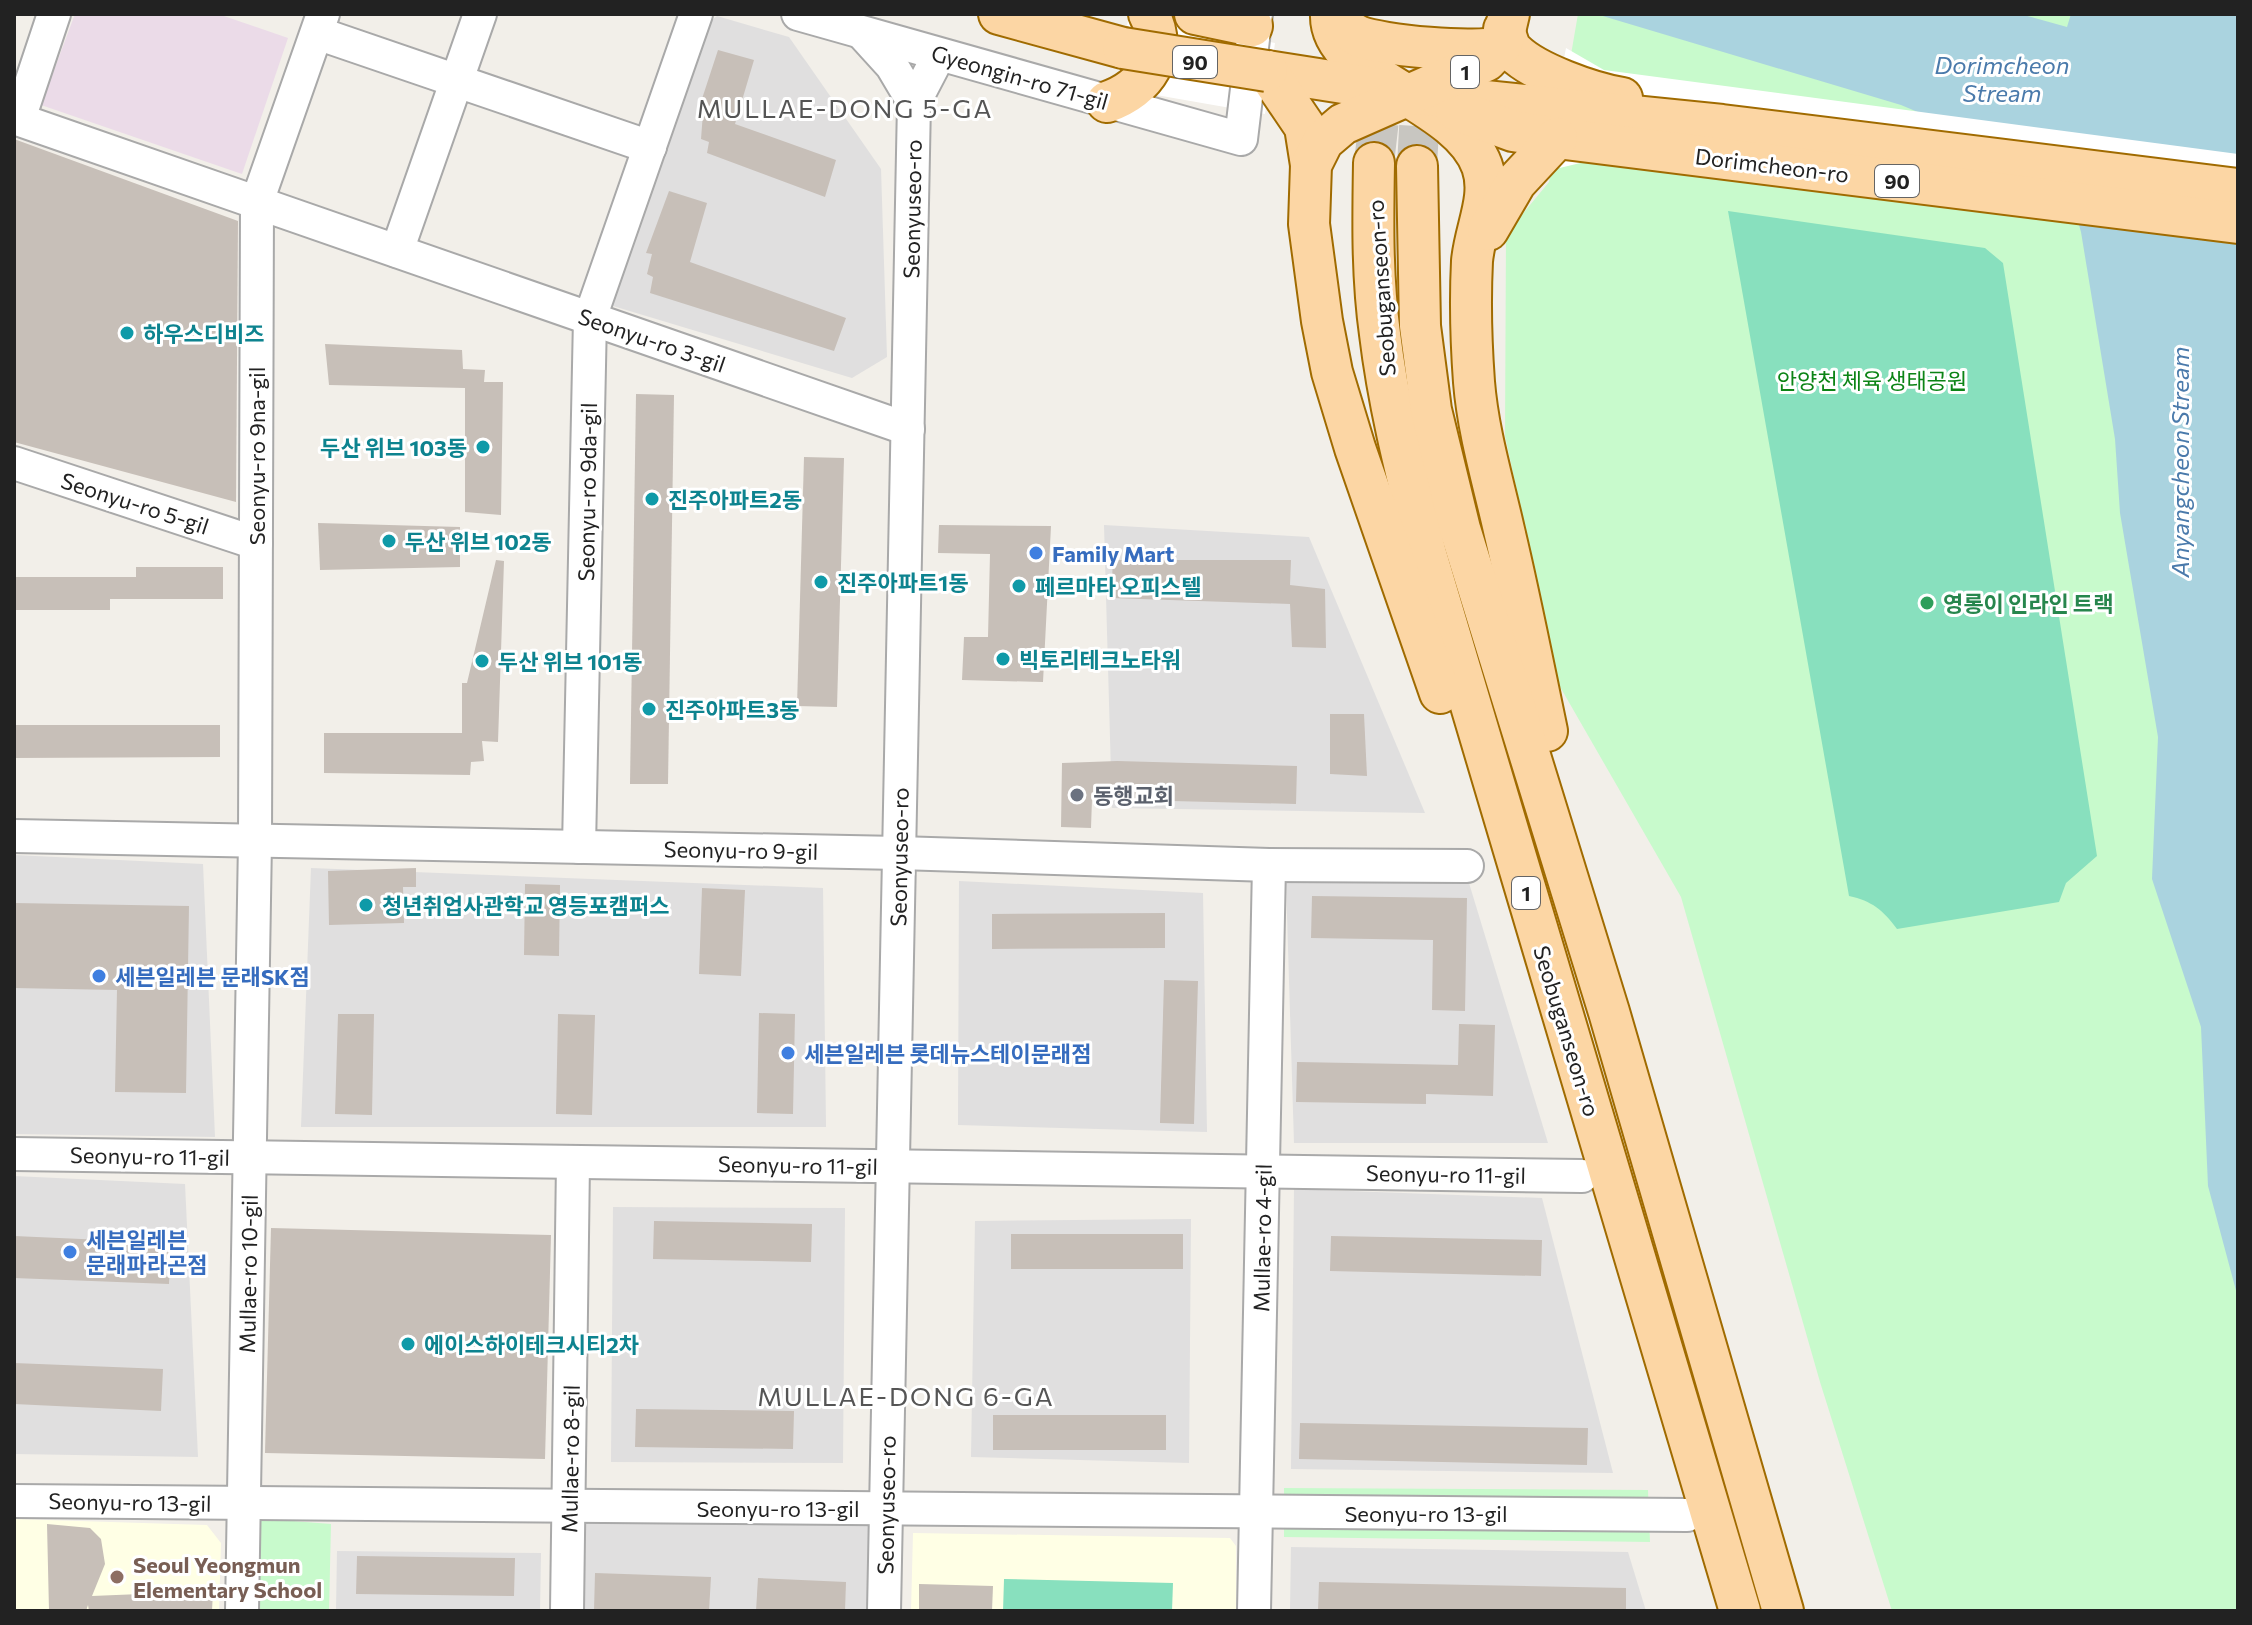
<svg xmlns="http://www.w3.org/2000/svg" width="2252" height="1625" font-family="Commissioner,'Noto Sans KR',sans-serif">
  <style>
    .residential { fill: #e0dfdf }
    .industrial { fill: #ebdbe8 }
    .education { fill: #ffffe5 }
    .park { fill: #c8facc }
    .pitch { fill: #88e0be }
    .water { fill: #aad3df }
    .pier { fill: #fff }
    .building { fill: #c7bfb8 }
    .lines { fill: none; stroke-linecap: round; stroke-linejoin: round }
    .major-tunnel { stroke: #c8c6c1; stroke-width: 40; stroke-dasharray: 40 20; stroke-linecap: butt }
    .minor-casing { stroke: #a9a9a9; stroke-width: 36 }
    .major-casing { stroke: #a06b00; stroke-width: 44 }
    .minor { stroke: #fff; stroke-width: 32 }
    .major { stroke: #fcd6a4; stroke-width: 40 }
    .major-bridge-casing { stroke: #a06b00; stroke-width: 44; stroke-linecap: butt }
    .major-bridge { stroke: #fcd6a4; stroke-width: 40 }
    .culture-dot { fill: #0f9aa8; stroke: #fff; stroke-width: 3 }
    .shop-dot { fill: #3f7fe0; stroke: #fff; stroke-width: 3 }
    .leisure-dot { fill: #2e9e5b; stroke: #fff; stroke-width: 3 }
    .worship-dot { fill: #6b7280; stroke: #fff; stroke-width: 3 }
    .education-dot { fill: #8d6e63; stroke: #fff; stroke-width: 3 }
    .labels { text-anchor: middle; dominant-baseline: central; stroke-width: 6; stroke-linejoin: round; paint-order: stroke }
    .shield { fill: #fff; stroke: #646464; stroke-width: 2 }
    .shield-label { font-size: 20px; font-weight: bold; fill: #222 }
    .street-label { font-size: 22px; fill: #222; stroke: #fff }
    .culture-label { font-size: 22px; font-weight: bold; fill: #0d838f; stroke: #fff; text-anchor: start }
    .park-label { font-size: 22px; fill: #0c8416; stroke: #fff }
    .shop-label { font-size: 22px; font-weight: bold; fill: #366cbe; stroke: #fff; text-anchor: start }
    .leisure-label { font-size: 22px; font-weight: bold; fill: #27864d; stroke: #fff; text-anchor: start }
    .worship-label { font-size: 22px; font-weight: bold; fill: #5b616d; stroke: #fff; text-anchor: start }
    .education-label { font-size: 22px; font-weight: bold; fill: #785e54; stroke: #fff; text-anchor: start }
    .water-label { font-size: 24px; font-style: italic; fill: #4a7aab; stroke: #fff }
    .quarter-label { font-size: 26px; letter-spacing: 2px; fill: #555; stroke: #fff }
  </style>
  <rect width="100%" height="100%" fill="#f2efe9"/>
  <g class="residential">
    <path d="M717 16 789 37 881 169 887 357 852 378 613 306 605 297 699 31Z"/>
    <path d="M1104 525 1309 537 1425 813 1112 808Z"/>
    <path d="M14 855 203 864 215 1137 14 1134Z"/>
    <path d="M311 868 823 888 826 1127H301Z"/>
    <path d="M959 881 1203 893 1207 1132 958 1125Z"/>
    <path d="M1286 882 1469 883 1548 1143H1294Z"/>
    <path d="M14 1176 185 1184 198 1457 14 1454Z"/>
    <path d="M1294 1189 1542 1198 1613 1473 1291 1469Z"/>
    <path d="M613 1207 845 1208 843 1463 611 1462Z"/>
    <path d="M1191 1219 1189 1463 971 1457 975 1221Z"/>
    <path d="M586 1516 869 1521 867 1611H584Z"/>
    <path d="M1291 1547 1628 1552 1646 1611H1290Z"/>
    <path d="M337 1551 541 1553 540 1611H336Z"/>
  </g>
  <path class="industrial" d="M75 14H218L288 38 242 174 41 105Z"/>
  <g class="education">
    <path d="M14 1519 207 1525 221 1543 219 1611H14Z"/>
    <path d="M913 1533 1230 1538 1236 1546V1611H911Z"/>
  </g>
  <g class="park">
    <path d="M1578 14H2238V1611H1892L1820 1382 1681 897 1559 685 1505 436 1506 234 1549 182Z"/>
    <path d="M1284 1488 1648 1490 1650 1542 1284 1537Z"/>
    <path d="M254 1518 331 1524 329 1611H252Z"/>
  </g>
  <g class="pitch">
    <path d="M1728 211 1985 248 2003 263 2097 856 2066 883 2059 902 1897 929C1883 910 1872 901 1849 896Z"/>
    <path d="M1004 1579 1173 1583 1172 1611H1003Z"/>
  </g>
  <path class="water" d="M1596 14H2020L2067 27 2071 14H2238V1298L2208 1186 2201 1027 2152 879 2158 737 2120 513 2115 439 2081 232 2064 173 1901 105Z"/>
  <g class="pier">
    <path d="M1129 15 1275 43 1265 114 1116 88Z"/>
    <path d="M1566 48 1604 70 2238 154V240L1601 158 1543 172Z"/>
  </g>
  <g class="building">
    <path d="M718 50 754 60 735 124 836 160 825 197 707 153 709 142 701 139 703 113 698 111Z"/>
    <path d="M14 139 238 221 236 502 14 442Z"/>
    <path d="M669 191 707 203 690 262 846 318 834 351 650 293 653 277 647 274 652 254 646 253Z"/>
    <path d="M325 344 462 350 463 369 485 370 484 382H503L501 515 465 512V388L329 385Z"/>
    <path d="M636 394 674 395 668 784H630Z"/>
    <path d="M804 457 844 458 837 707 797 706Z"/>
    <path d="M318 523 460 527V567L320 570Z"/>
    <path d="M939 525 1051 526 1043 682 962 680 964 637H988L990 554 938 553Z"/>
    <path d="M496 560 504 561 498 742 482 741 484 761 471 762 470 775 324 773V733H462V683H467Z"/>
    <path d="M1113 560H1291L1290 585 1325 589 1326 648 1292 647 1290 604 1111 598Z"/>
    <path d="M136 567H223V599H110V610H14V577H136Z"/>
    <path d="M1330 714H1364L1367 776 1330 774Z"/>
    <path d="M14 725H220V757L14 758Z"/>
    <path d="M1117 761 1297 766 1296 804 1092 799 1091 828 1061 827 1062 763Z"/>
    <path d="M416 868V887H403L404 923 329 925 328 871Z"/>
    <path d="M525 884 560 885 559 956 524 955Z"/>
    <path d="M702 888 745 890 741 976 699 974Z"/>
    <path d="M1312 896 1467 898 1465 1011 1432 1010 1433 940 1311 938Z"/>
    <path d="M14 903 189 906 186 1093 115 1092 117 990 14 988Z"/>
    <path d="M1165 913V948L992 949V914Z"/>
    <path d="M1164 980 1198 981 1194 1124 1160 1123Z"/>
    <path d="M759 1013 795 1014 793 1114 757 1113Z"/>
    <path d="M338 1014H374L372 1115 335 1114Z"/>
    <path d="M558 1014 595 1015 592 1115 556 1114Z"/>
    <path d="M1459 1024 1495 1025 1493 1096 1426 1094V1104L1296 1102 1297 1062 1458 1065Z"/>
    <path d="M654 1221 812 1224 811 1262 653 1259Z"/>
    <path d="M271 1228 551 1235 545 1459 265 1453Z"/>
    <rect x="1011" y="1234" width="172" height="35"/>
    <path d="M14 1236 171 1243 169 1284 14 1278Z"/>
    <path d="M1331 1236 1542 1240 1541 1276 1330 1271Z"/>
    <path d="M14 1363 163 1369 161 1411 14 1404Z"/>
    <path d="M636 1409 794 1411 793 1449 635 1447Z"/>
    <rect x="993" y="1415" width="173" height="35"/>
    <path d="M1300 1423 1588 1428 1587 1465 1299 1459Z"/>
    <path d="M47 1524 90 1528 101 1539 105 1564 92 1596 213 1591 212 1611H89L88 1605 86 1611H49Z"/>
    <path d="M357 1556 515 1558 514 1596 356 1594Z"/>
    <path d="M595 1573 711 1577 709 1611H594Z"/>
    <path d="M758 1578 846 1582 845 1611H756Z"/>
    <path d="M1319 1582 1626 1588V1611H1318Z"/>
    <path d="M919 1584 993 1586 992 1611H919Z"/>
  </g>
  <g class="lines">
    <g class="major-tunnel">
      <path d="M1374 163 1384 76"/>
      <path d="M1417 166 1422 74"/>
    </g>
    <defs>
      <g id="minor">
        <path d="M798 14 1241 139 1256 14"/>
        <path d="M317 33 650 147"/>
        <path d="M862 33 892 66 914 103"/>
        <path d="M14 118 908 429"/>
        <path d="M19 119 54 14"/>
        <path d="M397 251 480 14"/>
        <path d="M14 463 256 543"/>
        <path d="M14 836 899 853 1269 865 1467 866"/>
        <path d="M579 847 590 318 696 14"/>
        <path d="M14 1154 1582 1176"/>
        <path d="M14 1501 1687 1515"/>
        <path d="M242 1611 255 841 257 202 323 14"/>
        <path d="M567 1611 573 1162"/>
        <path d="M884 1611 914 103 939 55"/>
        <path d="M1254 1611 1269 865"/>
      </g>
      <g id="major">
        <path d="M999 14 1123 48"/>
        <path d="M1195 14 1252 26"/>
        <path d="M1331 14C1328 78 1458 99 1482 166 1493 197 1475 228 1472 261 1470 301 1471 341 1474 382 1478 432 1493 481 1504 530 1520 597 1533 664 1547 731"/>
        <path d="M1336 14C1341 24 1348 31 1358 36 1379 45 1480 55 1500 46"/>
        <path d="M1504 29C1507 37 1508 46 1514 52 1535 73 1592 93 1622 98"/>
        <path d="M1267 71 1407 93 1722 125 2238 189"/>
        <path d="M1267 71 1305 127 1311 165"/>
        <path d="M1107 102C1145 89 1170 54 1149 14"/>
        <path d="M1456 110 1513 131 1557 138 2238 223"/>
        <path d="M1374 163C1373 220 1372 277 1380 334 1389 409 1408 481 1426 554L1740 1611"/>
        <path d="M1417 166 1420 326 1431 410 1460 529 1609 1012 1783 1611"/>
        <path d="M1488 230 1516 182 1557 138"/>
        <path d="M1440 693 1355 448 1332 372 1322 321 1309 224 1311 165 1323 141 1343 124 1486 61 1502 44 1509 14"/>
      </g>
    </defs>
    <use href="#minor" class="minor-casing"/>
    <use href="#major" class="major-casing"/>
    <use href="#minor" class="minor"/>
    <use href="#major" class="major"/>
    <defs>
      <path id="major-bridge" d="M1123 48 1267 71"/>
    </defs>
    <use href="#major-bridge" class="major-bridge-casing"/>
    <use href="#major-bridge" class="major-bridge"/>
  </g>
  <g class="culture-dot">
    <circle cx="127" cy="333" r="8"/>
    <circle cx="483" cy="447" r="8"/>
    <circle cx="652" cy="499" r="8"/>
    <circle cx="389" cy="541" r="8"/>
    <circle cx="821" cy="582" r="8"/>
    <circle cx="1019" cy="586" r="8"/>
    <circle cx="1003" cy="659" r="8"/>
    <circle cx="482" cy="661" r="8"/>
    <circle cx="649" cy="709" r="8"/>
    <circle cx="366" cy="905" r="8"/>
    <circle cx="408" cy="1344" r="8"/>
  </g>
  <g class="shop-dot">
    <circle cx="1036" cy="553" r="8"/>
    <circle cx="99" cy="976" r="8"/>
    <circle cx="788" cy="1053" r="8"/>
    <circle cx="70" cy="1252" r="8"/>
  </g>
  <circle class="leisure-dot" cx="1927" cy="603" r="8"/>
  <circle class="worship-dot" cx="1077" cy="795" r="8"/>
  <circle class="education-dot" cx="117" cy="1577" r="8"/>
  <g class="labels">
    <g class="shield">
      <rect x="1173" y="46" width="44" height="32" rx="6"/>
      <rect x="1451" y="56" width="28" height="32" rx="6"/>
      <rect x="1875" y="165" width="44" height="32" rx="6"/>
      <rect x="1512" y="877" width="28" height="32" rx="6"/>
    </g>
    <g class="shield-label">
      <text x="1195" y="62">90</text>
      <text x="1465" y="72">1</text>
      <text x="1897" y="181">90</text>
      <text x="1526" y="893">1</text>
    </g>
    <g class="street-label">
      <text transform="translate(1020 77) rotate(16)">Gyeongin-ro 71-gil</text>
      <text transform="translate(1772 165) rotate(7)">Dorimcheon-ro</text>
      <text transform="translate(912 209) rotate(-89)">Seonyuseo-ro</text>
      <text transform="translate(1381 288) rotate(-94)">Seobuganseon-ro</text>
      <text transform="translate(652 340) rotate(19)">Seonyu-ro 3-gil</text>
      <text transform="translate(256 456) rotate(-90)">Seonyu-ro 9na-gil</text>
      <text transform="translate(587 492) rotate(-89)">Seonyu-ro 9da-gil</text>
      <text transform="translate(135 503) rotate(18)">Seonyu-ro 5-gil</text>
      <text transform="translate(741 850) rotate(1)">Seonyu-ro 9-gil</text>
      <text transform="translate(899 857) rotate(-89)">Seonyuseo-ro</text>
      <text transform="translate(1567 1031) rotate(73)">Seobuganseon-ro</text>
      <text transform="translate(150 1156) rotate(1)">Seonyu-ro 11-gil</text>
      <text transform="translate(798 1165) rotate(1)">Seonyu-ro 11-gil</text>
      <text transform="translate(1446 1174) rotate(1)">Seonyu-ro 11-gil</text>
      <text transform="translate(1262 1238) rotate(-89)">Mullae-ro 4-gil</text>
      <text transform="translate(248 1274) rotate(-89)">Mullae-ro 10-gil</text>
      <text transform="translate(570 1459) rotate(-89)">Mullae-ro 8-gil</text>
      <text transform="translate(130 1502) rotate(1)">Seonyu-ro 13-gil</text>
      <text transform="translate(886 1505) rotate(-89)">Seonyuseo-ro</text>
      <text x="778" y="1508">Seonyu-ro 13-gil</text>
      <text x="1426" y="1513">Seonyu-ro 13-gil</text>
    </g>
    <g class="culture-label">
      <text x="143" y="333">하우스디비즈</text>
      <text x="467" y="447" text-anchor="end">두산 위브 103동</text>
      <text x="668" y="499">진주아파트2동</text>
      <text x="405" y="541">두산 위브 102동</text>
      <text x="837" y="582">진주아파트1동</text>
      <text x="1035" y="586">페르마타 오피스텔</text>
      <text x="1019" y="659">빅토리테크노타워</text>
      <text x="498" y="661">두산 위브 101동</text>
      <text x="665" y="709">진주아파트3동</text>
      <text x="382" y="905">청년취업사관학교 영등포캠퍼스</text>
      <text x="424" y="1344">에이스하이테크시티2차</text>
    </g>
    <g class="park-label">
      <text x="1872" y="380">안양천 체육 생태공원</text>
    </g>
    <g class="shop-label">
      <text x="1052" y="553">Family Mart</text>
      <text x="115" y="976">세븐일레븐 문래SK점</text>
      <text x="804" y="1053">세븐일레븐 롯데뉴스테이문래점</text>
      <text x="86" y="1239">세븐일레븐<tspan x="86" dy="25">문래파라곤점</tspan></text>
    </g>
    <g class="leisure-label">
      <text x="1943" y="603">영롱이 인라인 트랙</text>
    </g>
    <g class="worship-label">
      <text x="1093" y="795">동행교회</text>
    </g>
    <g class="education-label">
      <text x="133" y="1564">Seoul Yeongmun<tspan x="133" dy="25">Elementary School</tspan></text>
    </g>
    <g class="water-label">
      <text x="2002" y="64">Dorimcheon<tspan x="2002" dy="28">Stream</tspan></text>
      <text transform="translate(2179 462) rotate(-90)">Anyangcheon Stream</text>
    </g>
    <g class="quarter-label">
      <text x="845" y="107">MULLAE-DONG 5-GA</text>
      <text x="906" y="1395">MULLAE-DONG 6-GA</text>
    </g>
  </g>
  <rect width="2252" height="1625" fill="none" stroke="#222222" stroke-width="32"/>
</svg>
